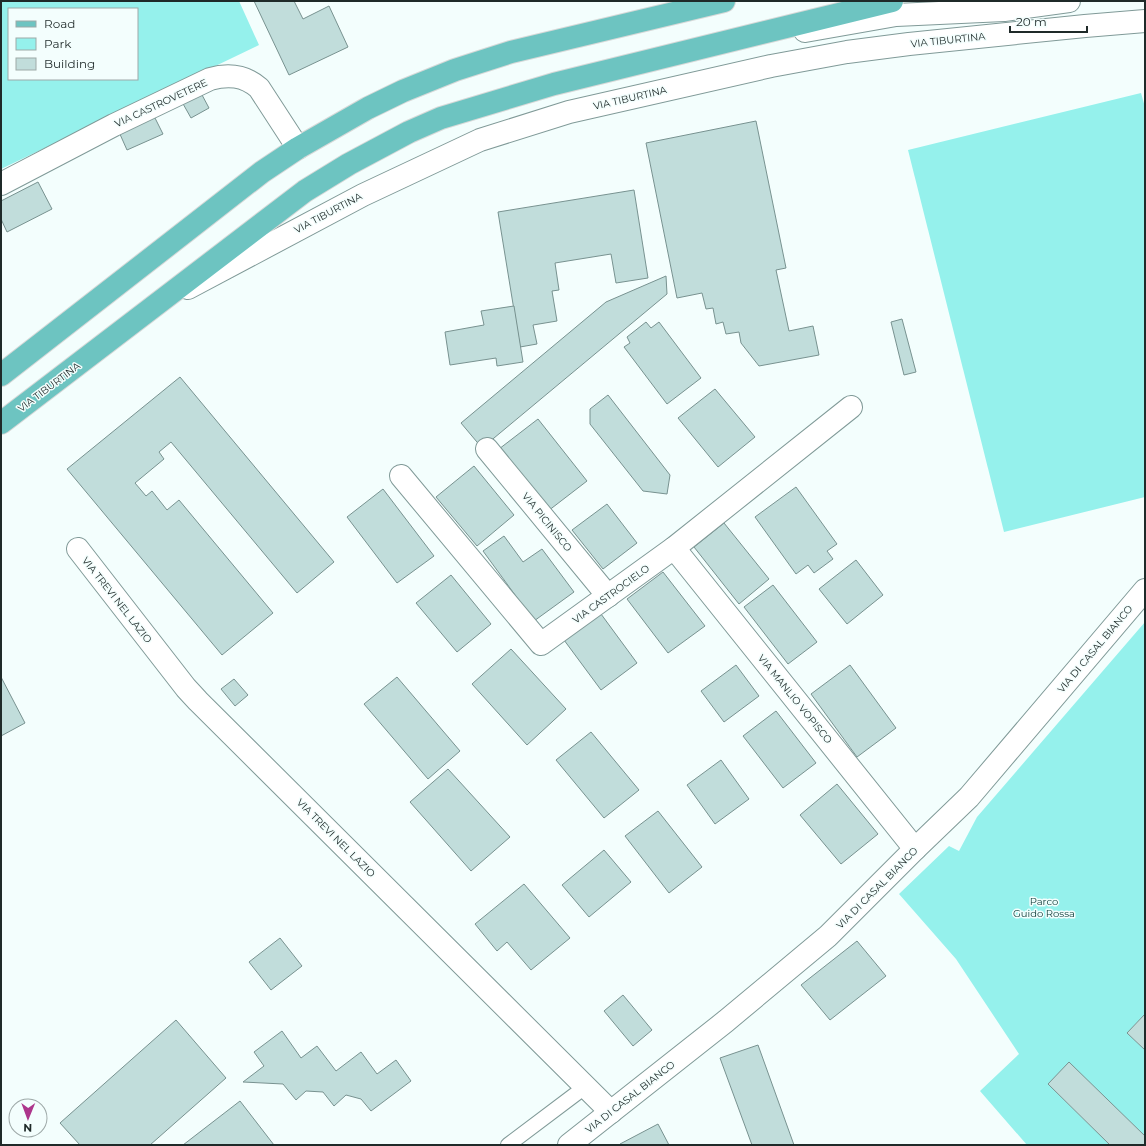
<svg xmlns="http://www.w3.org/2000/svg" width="1146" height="1146" font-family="Montserrat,sans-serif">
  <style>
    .green { fill: #95f1ec; fill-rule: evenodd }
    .building { fill: #c1dddb; stroke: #789290 }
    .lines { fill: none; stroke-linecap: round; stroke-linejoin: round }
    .service-casing { stroke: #809a98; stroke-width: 16 }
    .minor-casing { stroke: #809a98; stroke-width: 24 }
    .tertiary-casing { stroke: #809a98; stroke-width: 24 }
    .primary-casing { stroke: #d7d9d8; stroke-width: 24 }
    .service { stroke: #fff; stroke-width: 14 }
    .minor { stroke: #fff; stroke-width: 22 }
    .tertiary { stroke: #fff; stroke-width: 22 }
    .primary { stroke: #6dc4c1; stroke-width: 22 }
    .labels { text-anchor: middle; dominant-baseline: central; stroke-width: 3; stroke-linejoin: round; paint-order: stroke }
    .street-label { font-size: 10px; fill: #1f2a29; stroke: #f3fefd }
    .park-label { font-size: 10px; fill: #11403d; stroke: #f3fefd }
  </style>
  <rect width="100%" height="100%" fill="#f3fefd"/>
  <g class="green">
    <path d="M1 1H239L259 45 1 169ZM9 9H137V79H9Z"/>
    <path d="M1141 93 1145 107V497L1004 532 908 150Z"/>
    <path d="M1145 622V1014L1127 1033 1145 1050V1136L1069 1063 1048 1084 1110 1145H1027L980 1091 1019 1054 956 959 899 894 949 846 959 851 977 817Z"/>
  </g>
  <g class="building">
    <path d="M254 1H294L303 19 329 6 348 47 289 75Z"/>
    <path d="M201 93 209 108 191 118 182 102Z"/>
    <path d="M154 116 163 134 127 150 119 132Z"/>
    <path d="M756 121 786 268 776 270 789 331 813 326 819 355 759 366 741 343 739 332 726 334 723 322 716 324 713 308 706 309 702 293 677 298 646 143Z"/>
    <path d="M38 182 52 209 7 232 1 219V201Z"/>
    <path d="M634 190 648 278 616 283 611 254 555 263 559 290 552 291 557 321 533 325 537 344 520 347 498 212Z"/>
    <path d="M666 276 667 294 482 448 461 423 606 302Z"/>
    <path d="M514 306 523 362 497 366 496 358 450 365 445 332 484 325 481 311Z"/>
    <path d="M902 319 916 372 904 375 891 322Z"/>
    <path d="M646 322 651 328 659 322 701 378 667 404 624 347 630 343 627 337Z"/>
    <path d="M180 377 334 562 297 593 171 442 159 452 164 459 135 483 146 496 152 491 167 510 179 500 273 613 222 655 67 469Z"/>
    <path d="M715 389 755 437 718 467 678 418Z"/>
    <path d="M608 395 670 475 667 494 643 491 590 424V409Z"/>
    <path d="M538 419 587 481 548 511 499 449Z"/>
    <path d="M474 466 514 515 477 546 436 497Z"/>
    <path d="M796 487 837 544 827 551 833 559 814 573 808 565 796 574 755 517Z"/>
    <path d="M383 489 434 556 397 583 347 517Z"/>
    <path d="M607 504 637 543 603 569 572 530Z"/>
    <path d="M724 523 769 579 739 604 694 547Z"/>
    <path d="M504 536 523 562 542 549 574 592 534 621 483 551Z"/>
    <path d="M856 560 883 595 847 624 819 589Z"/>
    <path d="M663 572 705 626 668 653 627 599Z"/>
    <path d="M451 575 491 624 457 652 416 603Z"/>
    <path d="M773 585 817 642 788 664 744 607Z"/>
    <path d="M601 614 637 663 601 690 564 640Z"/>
    <path d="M511 649 566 709 527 745 472 684Z"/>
    <path d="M736 665 759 696 724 722 701 691Z"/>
    <path d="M850 665 896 728 857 757 811 694Z"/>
    <path d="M1 677 25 723 1 736Z"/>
    <path d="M397 677 460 751 428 779 364 704Z"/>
    <path d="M234 679 248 695 235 706 221 689Z"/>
    <path d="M776 711 816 763 783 788 743 736Z"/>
    <path d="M591 732 639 790 604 818 556 760Z"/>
    <path d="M721 760 749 799 715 824 687 785Z"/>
    <path d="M448 769 510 837 471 871 410 802Z"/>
    <path d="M837 784 878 834 841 864 800 815Z"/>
    <path d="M658 811 702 867 669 893 625 836Z"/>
    <path d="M604 850 631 882 589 917 562 885Z"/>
    <path d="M524 884 570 938 531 970 507 942 497 951 475 924Z"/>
    <path d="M280 938 302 966 271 990 249 962Z"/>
    <path d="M857 941 886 976 830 1020 801 985Z"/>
    <path d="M623 995 652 1030 633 1046 604 1011Z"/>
    <path d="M1145 1014V1050L1127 1033Z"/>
    <path d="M176 1020 226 1078 150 1145H80L60 1123Z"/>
    <path d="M282 1031 301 1058 317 1046 336 1071 361 1052 377 1074 396 1060 411 1081 371 1111 361 1099 346 1095 334 1106 323 1092 306 1091 296 1100 283 1084 243 1082 264 1066 254 1052Z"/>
    <path d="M758 1045 794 1145H752L720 1058Z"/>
    <path d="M1069 1062 1145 1136V1145H1110L1048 1084Z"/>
    <path d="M240 1101 274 1145H183Z"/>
    <path d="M658 1124 669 1145H620V1144Z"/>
  </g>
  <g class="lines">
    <defs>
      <path id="service" d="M508 1145 585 1087"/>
      <g id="minor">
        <path d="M1 184 114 125 210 79C228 74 244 75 259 88L298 148"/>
        <path d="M188 288 363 195 480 140 569 112 771 66 847 52 909 44 1085 26 1145 21"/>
        <path d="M487 449 608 596"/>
        <path d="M401 476 541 644 674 548 851 407"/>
        <path d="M674 548 915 849"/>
        <path d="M78 549 186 688 198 701 611 1112"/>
      </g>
      <g id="tertiary">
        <path d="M805 31 896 15 1004 10 1069 1"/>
        <path d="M569 1145 726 1021 828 936 915 849 969 797 1145 590"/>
      </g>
      <g id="primary">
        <path d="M1 375 262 172 298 148 368 108 403 91 455 70 511 52 724 1"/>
        <path d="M1 423 305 191 349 164 409 132 441 118 554 84 892 1"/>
      </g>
    </defs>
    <use href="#service" class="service-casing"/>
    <use href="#minor" class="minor-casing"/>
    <use href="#tertiary" class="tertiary-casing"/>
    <use href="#primary" class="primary-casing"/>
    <use href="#service" class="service"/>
    <use href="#minor" class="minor"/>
    <use href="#tertiary" class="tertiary"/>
    <use href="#primary" class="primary"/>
  </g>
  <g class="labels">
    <g class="street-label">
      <text transform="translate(948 40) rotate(-6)">VIA TIBURTINA</text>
      <text transform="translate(630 98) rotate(-13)">VIA TIBURTINA</text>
      <text transform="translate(161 103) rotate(-25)">VIA CASTROVETERE</text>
      <text transform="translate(328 213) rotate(-28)">VIA TIBURTINA</text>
      <text transform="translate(49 387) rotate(-37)">VIA TIBURTINA</text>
      <text transform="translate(547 522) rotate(51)">VIA PICINISCO</text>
      <text transform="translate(611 594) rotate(-36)">VIA CASTROCIELO</text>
      <text transform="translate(117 600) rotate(52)">VIA TREVI NEL LAZIO</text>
      <text transform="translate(1095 649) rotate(-50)">VIA DI CASAL BIANCO</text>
      <text transform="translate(795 699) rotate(51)">VIA MANLIO VOPISCO</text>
      <text transform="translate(336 838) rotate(45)">VIA TREVI NEL LAZIO</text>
      <text transform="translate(877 888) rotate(-45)">VIA DI CASAL BIANCO</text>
      <text transform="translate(630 1097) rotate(-38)">VIA DI CASAL BIANCO</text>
    </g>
    <g class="park-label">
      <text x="1044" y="901">Parco<tspan x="1044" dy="12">Guido Rossa</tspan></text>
    </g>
  </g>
  <rect width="1146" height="1146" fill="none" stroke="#1f2a29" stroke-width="4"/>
  <rect x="8" y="8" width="130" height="72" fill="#f3fefd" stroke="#9ea9a8"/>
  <rect x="16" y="21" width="20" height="6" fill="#6dc4c1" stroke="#9ea9a8"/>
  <text x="44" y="28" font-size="12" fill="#1f2a29">Road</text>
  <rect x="16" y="38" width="20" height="12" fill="#95f1ec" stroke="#9ea9a8"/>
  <text x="44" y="48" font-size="12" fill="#1f2a29">Park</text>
  <rect x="16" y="58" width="20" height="12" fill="#c1dddb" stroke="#9ea9a8"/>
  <text x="44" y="68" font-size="12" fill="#1f2a29">Building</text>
  <g transform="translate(28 1118) rotate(181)"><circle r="19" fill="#f3fefd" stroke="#9ea9a8"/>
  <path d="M0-3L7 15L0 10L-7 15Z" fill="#ad368c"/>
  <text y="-6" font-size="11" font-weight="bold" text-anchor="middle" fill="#1f2a29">N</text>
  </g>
  <path d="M1010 26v6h77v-6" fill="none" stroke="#1f2a29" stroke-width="2"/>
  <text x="1016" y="26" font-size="12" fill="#1f2a29" stroke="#f3fefd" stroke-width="3" paint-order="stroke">20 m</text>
</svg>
